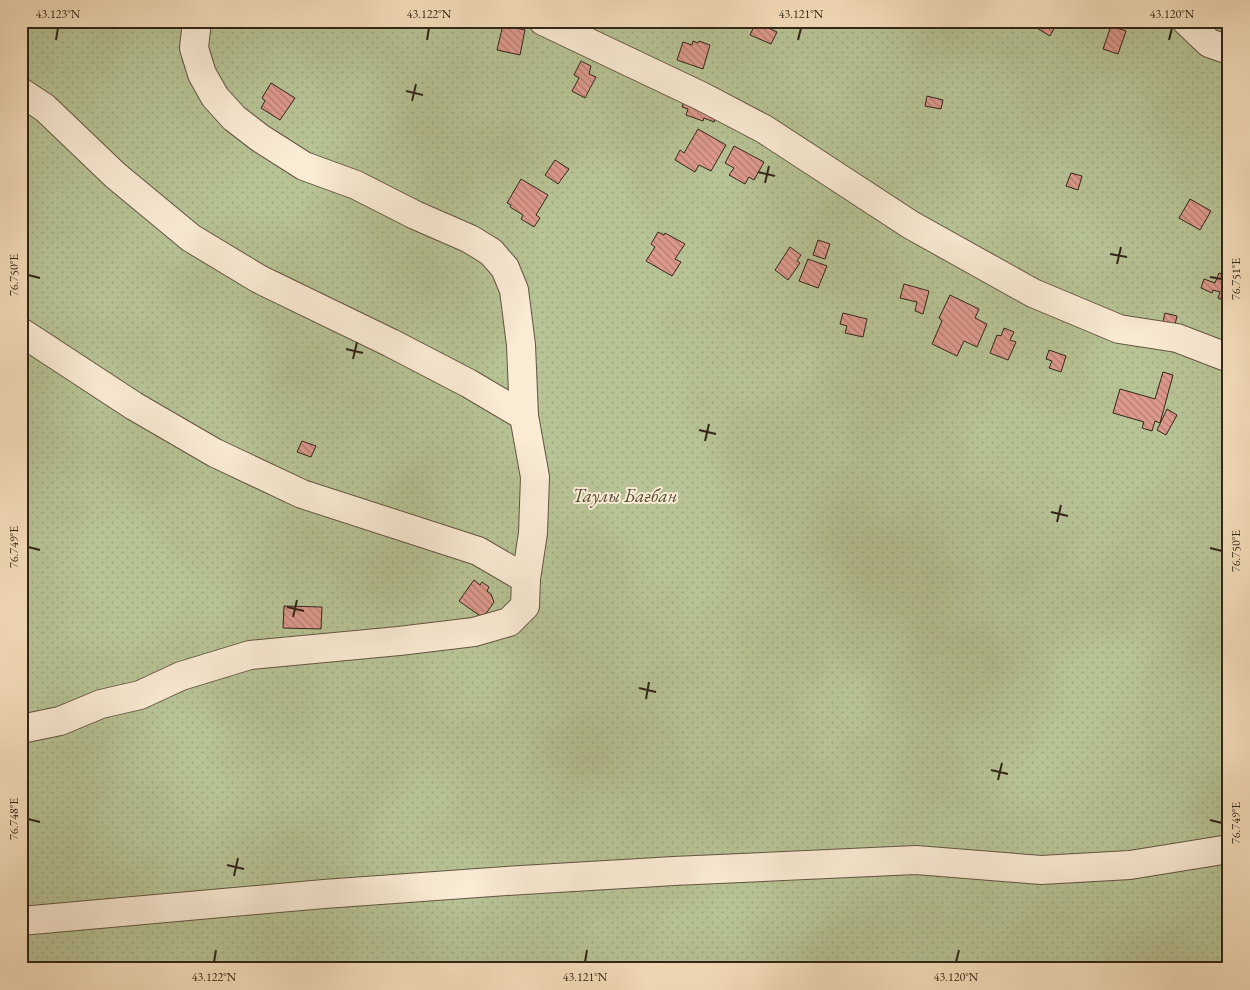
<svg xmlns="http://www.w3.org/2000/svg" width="1250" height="990" font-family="'EB Garamond',serif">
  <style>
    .garden { fill: url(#garden-dots); stroke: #747457 }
    .building { fill: url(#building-back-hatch); stroke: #322519 }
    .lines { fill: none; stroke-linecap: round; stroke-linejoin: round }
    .minor-casing { stroke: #635442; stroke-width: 30 }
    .minor { stroke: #faebd4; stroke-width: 28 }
    .ticks { fill: none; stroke: #322519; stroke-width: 2 }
    .labels { text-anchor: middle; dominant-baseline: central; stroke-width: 4; stroke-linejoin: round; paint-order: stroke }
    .park-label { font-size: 19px; font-style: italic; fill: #534c38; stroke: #faebd4 }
    .neatline { fill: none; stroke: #322519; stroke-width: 2 }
    .ticks-label { font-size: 12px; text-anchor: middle; fill: #322519 }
  </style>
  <defs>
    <pattern id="garden-dots" width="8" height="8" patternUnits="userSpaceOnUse" patternTransform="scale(1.25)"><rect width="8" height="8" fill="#b7c395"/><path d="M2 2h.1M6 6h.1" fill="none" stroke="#9ea780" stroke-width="1.8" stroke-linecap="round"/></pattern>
    <pattern id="building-back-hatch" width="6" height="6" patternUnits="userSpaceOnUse" patternTransform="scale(1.25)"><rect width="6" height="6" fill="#dd998c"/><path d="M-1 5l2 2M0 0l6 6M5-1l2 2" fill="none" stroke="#b47d72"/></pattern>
  </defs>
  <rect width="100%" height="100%" fill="#f7e0bd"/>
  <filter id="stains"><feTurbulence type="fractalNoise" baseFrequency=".004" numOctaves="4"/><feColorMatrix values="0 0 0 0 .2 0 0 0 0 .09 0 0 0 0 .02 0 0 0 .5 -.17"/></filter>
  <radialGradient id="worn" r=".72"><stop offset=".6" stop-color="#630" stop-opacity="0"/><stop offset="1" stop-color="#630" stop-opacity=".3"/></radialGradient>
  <rect class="garden" x="21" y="21" width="1208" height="948"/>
  <g class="building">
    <path d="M1025 21H1058L1050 36Z"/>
    <path d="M756 22 777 32 771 44 750 35Z"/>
    <path d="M503 25 525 30 520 55 497 50Z"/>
    <path d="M1111 26 1126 31 1118 54 1103 49Z"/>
    <path d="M693 41 698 43 699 41 710 45 703 69 677 60 683 42 692 45Z"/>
    <path d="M581 61 591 66 589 74 596 77 585 98 572 91 579 78 574 75Z"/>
    <path d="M271 83 295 98 280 120 261 108 265 101 262 98Z"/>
    <path d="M927 96 943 100 941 109 925 106Z"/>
    <path d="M685 99 718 110 714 122 704 118 703 121 686 115 688 109 682 107Z"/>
    <path d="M698 129 726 145 711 171 699 165 695 172 675 160 680 150 684 153Z"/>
    <path d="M734 146 764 162 754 180 749 177 745 184 729 175 734 168 725 163Z"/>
    <path d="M555 160 569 169 558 184 545 175Z"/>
    <path d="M1071 173 1082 176 1078 190 1066 186Z"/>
    <path d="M521 179 548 195 536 215 540 218 534 227 521 219 523 215 510 207 511 205 507 203Z"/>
    <path d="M1190 199 1211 211 1200 230 1179 218Z"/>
    <path d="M658 232 664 235 665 233 685 244 675 259 681 262 672 276 646 261 655 247 651 244Z"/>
    <path d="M818 240 830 244 825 259 813 255Z"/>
    <path d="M790 247 801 255 797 261 800 263 788 280 775 270Z"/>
    <path d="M808 259 827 266 818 288 799 281Z"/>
    <path d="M1219 273 1229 277V303L1218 298 1220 292 1213 290 1212 293 1201 288 1204 279 1215 283Z"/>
    <path d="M904 284 929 291 923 314 915 311 917 302 900 298Z"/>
    <path d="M950 295 979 309 975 318 987 324 977 347 964 341 957 356 932 344 942 321 939 318Z"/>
    <path d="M843 313 867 319 863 337 845 333 847 326 840 324Z"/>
    <path d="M1165 313 1177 316 1174 329 1162 326Z"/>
    <path d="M1004 328 1014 332 1010 340 1016 342 1008 360 990 353 997 335 1001 336Z"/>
    <path d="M1049 350 1066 356 1061 372 1049 368 1052 361 1046 359Z"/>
    <path d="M1163 372 1173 375 1160 423 1155 421 1152 431 1142 428 1144 422 1113 413 1120 389 1155 399Z"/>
    <path d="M1167 409 1177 415 1166 435 1157 430Z"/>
    <path d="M302 441 316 446 311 457 297 452Z"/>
    <path d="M474 580 480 585 482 582 489 587 487 591 491 594 494 602 483 618 459 601Z"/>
    <path d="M284 606 322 607 321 629 283 628Z"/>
  </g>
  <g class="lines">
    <defs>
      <g id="minor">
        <path d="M543 21 701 96 764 129 911 225 1033 293 1119 329 1177 338 1229 358"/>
        <path d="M1186 21 1209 43 1229 50"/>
        <path d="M21 92 45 108 115 175 191 238 259 279 391 343 468 383 524 416"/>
        <path d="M21 332 134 406 215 453 302 494 478 551 526 579"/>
        <path d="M21 729 60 721 101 704 140 695 181 676 250 655 399 641 474 632 509 622 525 606 526 579 533 533 535 477 524 416 521 345 514 290 505 268 491 252 470 239 415 215 356 185 304 166 260 138 234 118 215 97 202 74 194 48 197 21"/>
        <path d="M21 921 324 894 506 881 674 871 916 860 1041 870 1130 865 1229 849"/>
      </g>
    </defs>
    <use href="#minor" class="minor-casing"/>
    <use href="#minor" class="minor"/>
  </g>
  <path class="ticks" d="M56 40 58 28M427 40 429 28M798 40 801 28M1169 40 1172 28M406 91 423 95M412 101 416 84M758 172 775 176M765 183 769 166M1110 254 1127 257M1117 264 1121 247M28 275 40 278M1210 277 1222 279M346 349 363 353M353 359 357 342M699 430 716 434M705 441 709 424M1051 512 1068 516M1057 522 1061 505M28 547 40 550M1210 548 1222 551M287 607 304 611M293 617 297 600M639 688 656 692M646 699 649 682M991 770 1008 774M998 780 1002 763M28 819 40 822M1210 820 1222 823M227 865 244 869M234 876 238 858M214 962 216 950M585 962 587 950M956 962 959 950"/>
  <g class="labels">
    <g class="park-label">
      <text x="625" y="495">Таулы Бағбан</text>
    </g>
  </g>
  <rect width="1250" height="990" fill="none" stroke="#f7e0bd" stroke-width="55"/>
  <rect x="28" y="28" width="1194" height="934" class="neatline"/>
  <g class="ticks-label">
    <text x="58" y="18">43.123°N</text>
    <text x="429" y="18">43.122°N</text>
    <text x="801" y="18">43.121°N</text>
    <text x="1172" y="18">43.120°N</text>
    <text transform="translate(14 275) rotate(-90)" y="4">76.750°E</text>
    <text transform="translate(1236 279) rotate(-90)" y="4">76.751°E</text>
    <text transform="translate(14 547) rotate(-90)" y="4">76.749°E</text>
    <text transform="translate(1236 551) rotate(-90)" y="4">76.750°E</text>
    <text transform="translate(14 819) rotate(-90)" y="4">76.748°E</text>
    <text transform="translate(1236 823) rotate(-90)" y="4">76.749°E</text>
    <text x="214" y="981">43.122°N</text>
    <text x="585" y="981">43.121°N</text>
    <text x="956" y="981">43.120°N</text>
  </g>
  <rect width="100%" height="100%" filter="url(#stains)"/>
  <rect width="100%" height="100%" fill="url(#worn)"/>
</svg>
